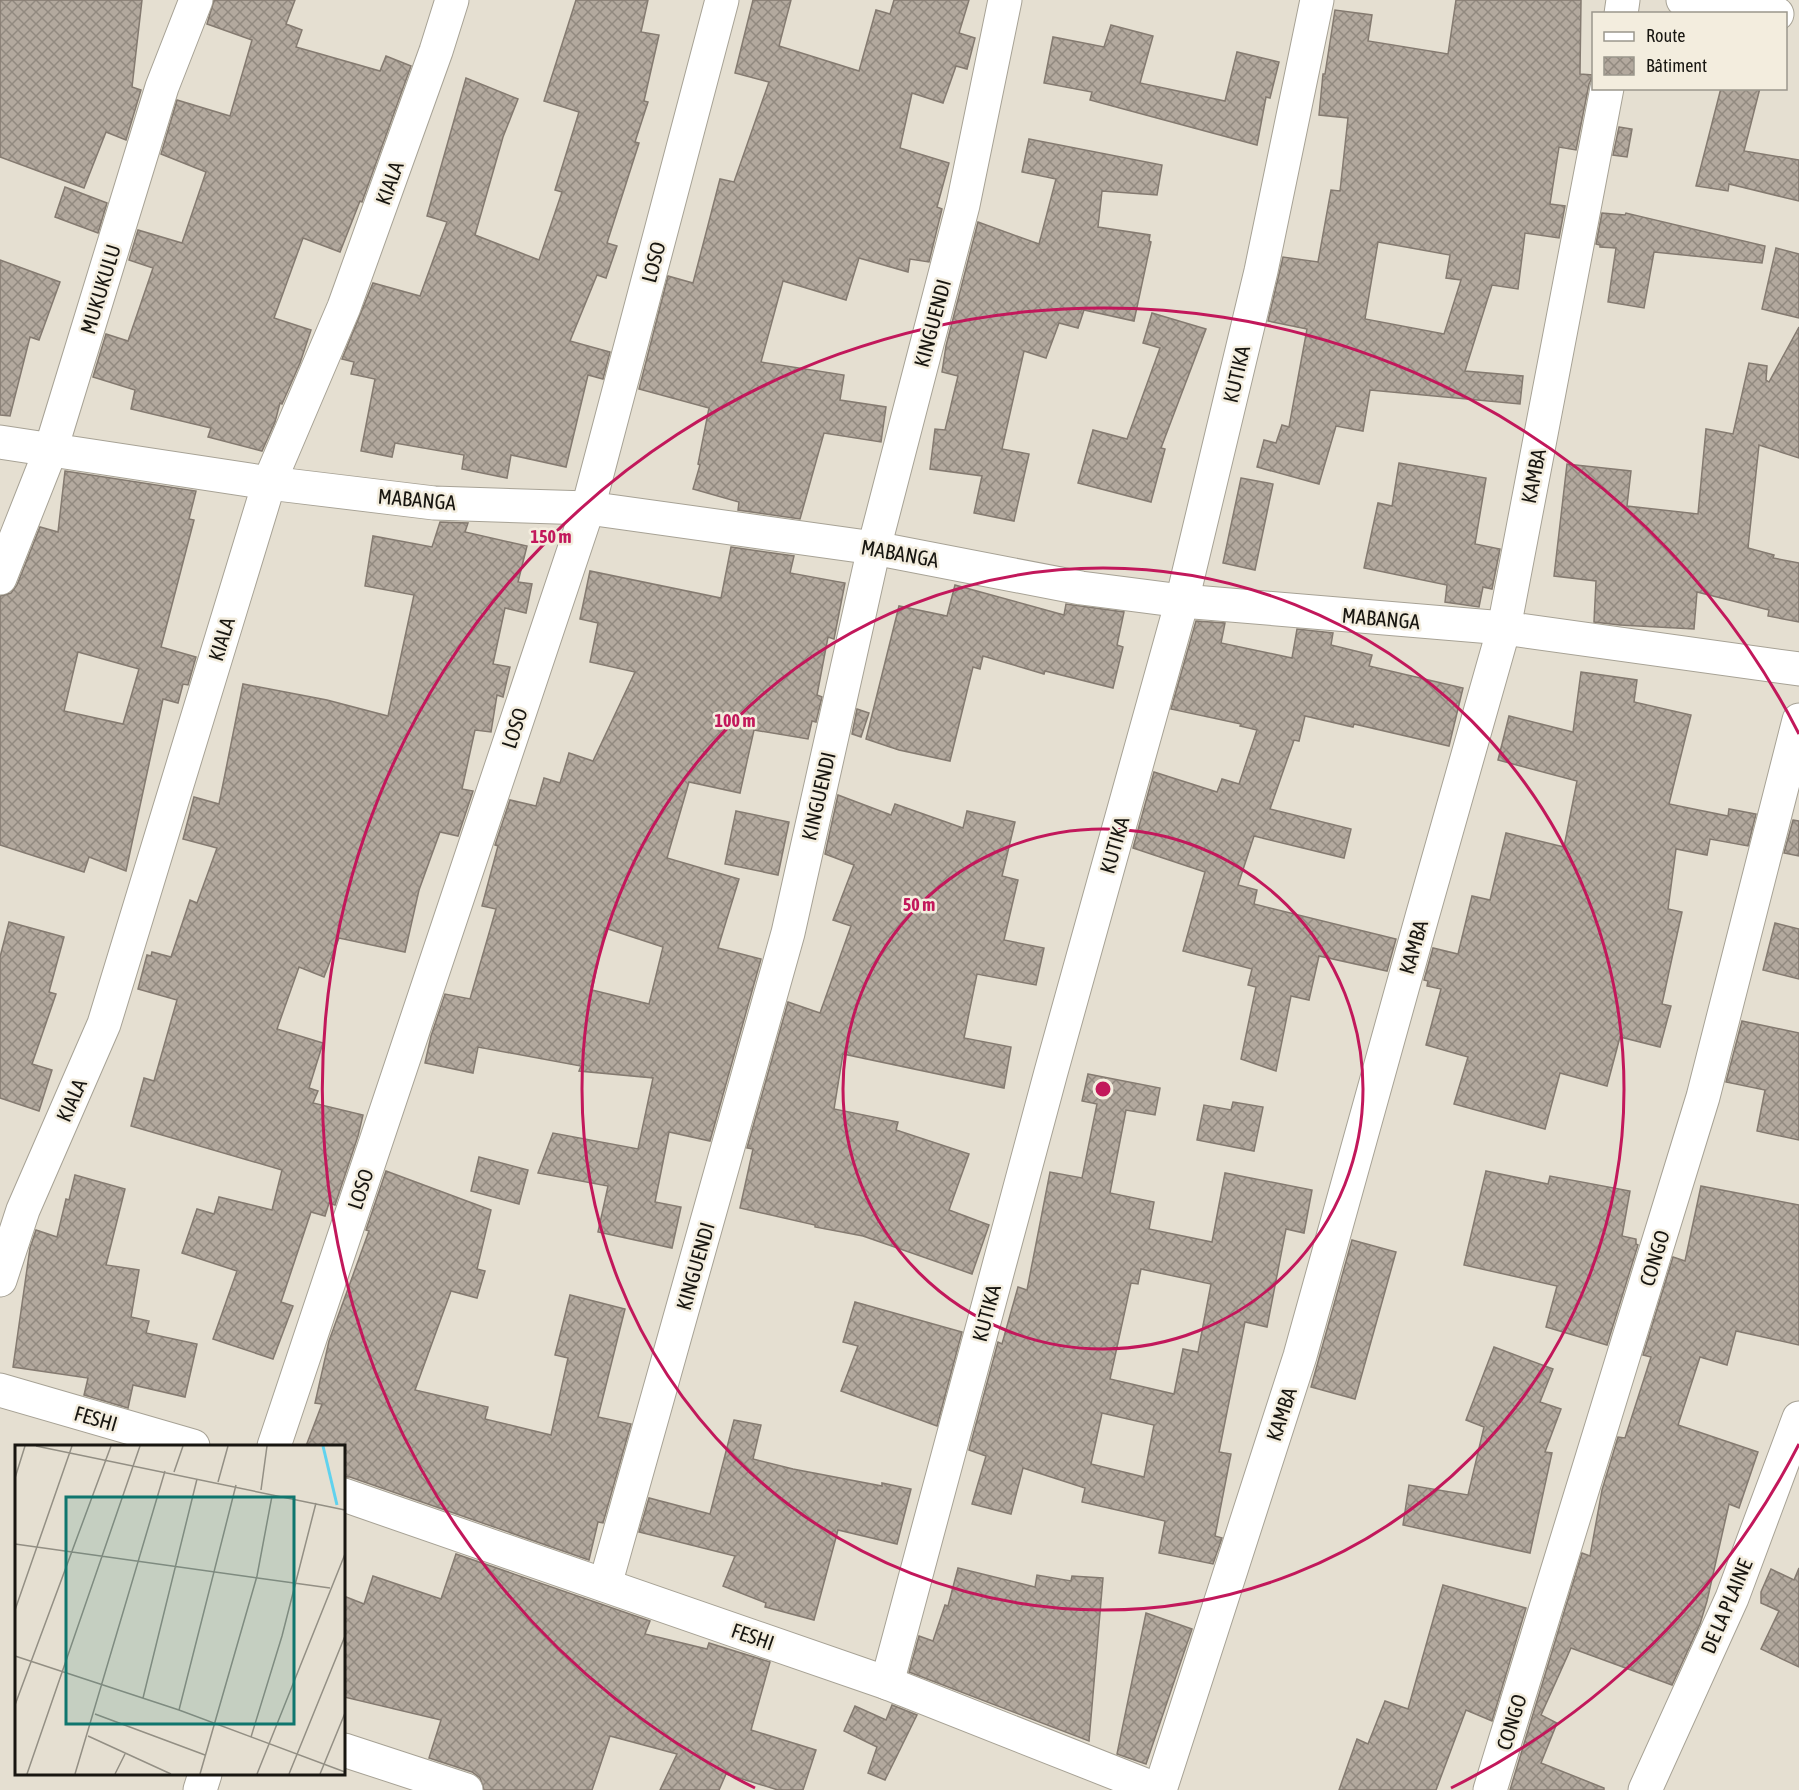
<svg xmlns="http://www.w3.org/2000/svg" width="1799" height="1790" font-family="'Asap Condensed',sans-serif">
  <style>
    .building { fill: url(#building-cross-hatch); stroke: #847a70; stroke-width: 1.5; fill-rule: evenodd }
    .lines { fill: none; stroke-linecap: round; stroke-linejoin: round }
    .minor-casing { stroke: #a7a295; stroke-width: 35 }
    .minor { stroke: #fff; stroke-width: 33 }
    .ring { fill: none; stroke: #c2185b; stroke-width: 3 }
    .labels { text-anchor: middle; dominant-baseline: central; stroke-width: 5; stroke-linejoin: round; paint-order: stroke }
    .street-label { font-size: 21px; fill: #181611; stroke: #f3edde }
    .inset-river { fill: none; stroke: #60d2ee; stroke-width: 3 }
    .inset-road { fill: none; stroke: #938f84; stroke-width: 1.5 }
    .view { fill: #0f766e; fill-opacity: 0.15; stroke: #0f766e; stroke-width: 3 }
    .inset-edge { fill: none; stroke: #181611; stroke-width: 3 }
    .centre { fill: #c2185b; stroke: #f3edde; stroke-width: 3 }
    .ring-label { font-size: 18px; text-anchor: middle; font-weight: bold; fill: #c2185b; stroke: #f3edde; stroke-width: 5; stroke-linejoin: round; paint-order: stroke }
  </style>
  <defs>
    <pattern id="building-cross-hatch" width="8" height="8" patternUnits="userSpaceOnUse" patternTransform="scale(1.5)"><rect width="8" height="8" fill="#b3a99e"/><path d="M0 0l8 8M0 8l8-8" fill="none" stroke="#91897f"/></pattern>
  </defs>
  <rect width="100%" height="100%" fill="#e5dfd1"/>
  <g class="building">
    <path d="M0 0H142L132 87 141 90 126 140 106 132 84 188 0 157Z"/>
    <path d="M214 0H295L286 24 302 30 296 47 380 71 386 56 411 66 362 202 360 201 340 252 303 238 274 318 311 330 300 363 282 404 280 403 275 422 262 451 208 437 211 428 131 409 135 390 93 377 106 334 128 341 153 268 129 260 138 230 182 243 206 172 161 154 177 100 230 116 252 40 207 24Z"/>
    <path d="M576 0H648L641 32 659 35 644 101 648 102 635 142 639 143 607 243 617 246 606 278 597 275 570 341 610 352 603 379 588 375 566 467 511 455 507 478 462 469 464 455 395 443 392 457 361 451 375 379 351 374 354 362 342 359 373 283 420 296 447 222 427 216 466 78 518 99 503 137 475 235 539 260 562 192 555 190 579 112 544 101Z"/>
    <path d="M753 0H791L779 46 859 71 876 10 890 14 894 0H969L959 33 975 38 967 69 956 66 943 103 912 93 900 148 949 163 937 207 942 209 929 262 910 259 908 272 859 258 846 300 783 281 761 362 844 375 840 400 886 407 881 442 824 433 800 519 738 510 739 502 693 489 700 465 698 464 709 408 639 389 668 276 693 283 720 179 734 182 769 82 735 73Z"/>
    <path d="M1456 0H1581L1580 74 1593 75V76L1589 84 1576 150 1559 147 1550 204 1565 206 1559 238 1525 233 1518 289 1492 285 1465 371 1523 376 1520 404 1370 390 1363 431 1336 426 1319 484 1257 467 1264 440 1276 443 1282 425 1289 427 1307 329 1268 321 1283 257 1318 262 1331 190 1340 191 1348 118 1319 115 1323 74H1325L1335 10 1372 15 1368 41 1448 54ZM1378 242 1450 255 1446 278 1461 280 1444 334 1365 319Z"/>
    <path d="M1111 25 1153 36 1140 83 1225 101 1237 52 1279 62 1270 98 1266 97 1257 145 1090 100 1092 92 1044 83 1053 37 1104 47Z"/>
    <path d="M1721 88H1760L1744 151 1799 160V201L1729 184 1728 191 1696 186Z"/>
    <path d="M1619 127 1632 129 1627 157 1613 155Z"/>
    <path d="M1029 139 1162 165 1157 195 1102 191 1098 227 1150 235 1149 241 1151 242 1134 321 1084 310 1078 328 1059 323 1046 358 1024 351 1002 449 1029 454 1014 521 974 513 982 476 930 469 935 429 945 430 958 376 942 372 946 346 978 222 1039 244 1056 179 1022 172Z"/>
    <path d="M65 187 107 203 98 233 55 217Z"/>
    <path d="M1602 213 1625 215 1626 213 1765 246 1762 263 1654 252 1644 308 1608 302 1616 248 1600 247V245L1596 244Z"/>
    <path d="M1776 248 1799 254V318L1762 309Z"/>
    <path d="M0 260 60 282 39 340 30 337 10 416 0 415Z"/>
    <path d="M1152 313 1206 329 1161 448 1165 449 1151 502 1078 483 1093 430 1127 439 1160 348 1143 343Z"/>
    <path d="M1799 327V458L1759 445 1748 548 1774 555 1773 558 1799 563V622L1768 616 1769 610 1697 592 1694 629 1620 625 1594 622 1596 581 1554 576 1567 464 1631 471 1627 506 1698 514 1706 429 1733 434 1749 363 1767 366 1766 380 1769 382Z"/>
    <path d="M1399 463 1486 478 1475 544 1500 549 1492 589 1483 587 1479 607 1445 602 1447 585 1364 568 1378 503 1392 506Z"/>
    <path d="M65 471 196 491 189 519 194 520 161 647 196 657 188 685 183 684 178 703 163 699 126 871 89 857 84 872 0 845V596L11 593 17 585 40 527 58 532ZM78 652 139 669 123 724 64 711Z"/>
    <path d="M1241 478 1273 484 1255 570 1223 563Z"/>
    <path d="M440 522 468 523 465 532 527 546 518 582 532 584 526 613 505 608 493 664 510 667 503 697 497 695 491 732 475 730 462 789 473 791 458 836 440 832 419 890 405 952 339 938 324 977 299 967 277 1029 323 1043 309 1088 318 1091 313 1103 363 1115 358 1136 335 1205 329 1203 325 1216 311 1212 281 1302 293 1306 273 1359 213 1339 237 1271 182 1253 197 1209 214 1214 219 1197 272 1210 282 1170 131 1126 144 1078 154 1081 177 1000 138 989 147 955 151 956 152 952 171 957 190 900 197 903 217 848 183 839 194 797 219 804 243 684 327 700 388 716 414 595 365 586 373 536 432 547Z"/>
    <path d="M731 547 794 556 790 573 845 583 834 639 828 637 817 695 822 697 816 722 812 721 808 739 754 730 740 793 689 782 667 858 739 879 718 948 761 959 710 1141 669 1132 655 1202 681 1207 672 1248 598 1232 608 1186 538 1173 553 1133 638 1149 653 1078 579 1071 581 1066 478 1047 473 1073 425 1063 431 1036 445 994 470 999 496 909 482 906 498 846 495 845 510 800 536 806 544 778 560 783 569 753 593 761 635 672 590 662 598 623 580 619 590 571 721 598ZM605 928 663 947 649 1004 592 990Z"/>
    <path d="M955 585 1064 615 1066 604 1124 612 1117 645 1123 647 1113 688 1045 671 1044 674 983 656 980 669 973 667 950 761 899 750 866 739 899 606 947 616Z"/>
    <path d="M1196 621 1225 623 1221 643 1292 658 1297 629 1333 633 1331 645 1372 655 1369 666 1463 688 1449 746 1354 724 1353 727 1305 716 1299 741 1294 740 1270 809 1351 829 1344 858 1254 836 1238 885 1257 890 1254 904 1396 939 1387 971 1319 956 1309 1000 1291 996 1276 1071 1241 1059 1256 987 1248 985 1252 969 1183 951 1205 872 1133 848 1154 772 1217 792 1222 779 1239 784 1257 730 1240 726 1241 724 1171 709Z"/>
    <path d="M1581 672 1637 680 1634 702 1691 715 1669 804 1728 816 1729 809 1756 814 1748 846 1710 839 1707 855 1676 849 1668 909 1682 912 1662 1004 1671 1006 1660 1047 1620 1037 1607 1086 1560 1073 1545 1129 1454 1104 1468 1057 1426 1045 1441 989 1427 986 1428 981 1424 980 1433 948 1458 954 1472 896 1490 900 1506 833 1564 847 1577 781 1498 760 1509 716 1573 732Z"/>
    <path d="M857 709 869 713 861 737 852 734Z"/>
    <path d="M838 795 891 815 895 804 963 828 967 811 1015 822 1002 876 1018 880 1004 940 1044 948 1036 985 977 974 964 1038 1011 1047 1004 1088 843 1054 834 1109 898 1122 896 1130 969 1154 949 1210 989 1225 972 1274 863 1236 815 1227V1225L740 1208 753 1149 747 1148 788 1002 820 1013 851 926 833 920 854 865 825 854Z"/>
    <path d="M736 811 789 822 778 875 725 864Z"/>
    <path d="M1793 820 1799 821V856L1784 853Z"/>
    <path d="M9 922 64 937 49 992 56 994 32 1064 52 1070 39 1111 0 1098V957Z"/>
    <path d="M1775 923 1799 929V979L1763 970Z"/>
    <path d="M1742 1021 1799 1033V1140L1757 1131 1765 1090 1726 1082Z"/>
    <path d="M1088 1074 1160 1088 1155 1115 1126 1110 1110 1193 1154 1202 1149 1229 1212 1242 1225 1173 1312 1190 1304 1233 1286 1229 1267 1327 1245 1322 1219 1452 1231 1454 1215 1536 1222 1538 1213 1564 1159 1553 1165 1521 1082 1502 1085 1488 1023 1468 1011 1514 972 1504 986 1456 969 1450 998 1342 1002 1344 1018 1287 1027 1290 1050 1172 1082 1178 1097 1104 1082 1101ZM1141 1269 1211 1284 1198 1352 1183 1349 1174 1394 1110 1379 1131 1283 1138 1284ZM1102 1413 1154 1425 1144 1477 1091 1464Z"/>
    <path d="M1233 1102 1263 1107 1254 1151 1197 1140 1204 1105 1231 1110Z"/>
    <path d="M479 1157 528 1170 519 1204 471 1191Z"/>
    <path d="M386 1171 491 1210 477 1269 485 1271 477 1298 451 1291 415 1390 488 1407 485 1419 551 1435 568 1358 555 1355 570 1295 625 1309 598 1417 631 1424 603 1523 598 1522 589 1560 350 1477H344V1446H306L322 1404 315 1403 329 1341 369 1231 366 1230Z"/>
    <path d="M1486 1171 1548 1184 1550 1176 1630 1191 1622 1236 1636 1239V1244L1638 1245 1607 1345 1546 1327 1557 1286 1464 1265Z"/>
    <path d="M75 1175 125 1189 106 1265 139 1270 131 1317 149 1321 146 1333 197 1344 185 1397 133 1385 128 1408 84 1395 88 1378 13 1367 30 1248 36 1230 57 1237 66 1199 69 1200Z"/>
    <path d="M1701 1186 1799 1205V1345L1736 1331 1727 1365 1700 1357 1678 1425 1758 1452 1739 1508 1729 1504 1707 1601 1700 1624 1672 1685 1571 1648 1541 1715 1557 1723 1541 1763 1604 1788V1790H1510L1582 1553 1590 1556 1602 1490 1618 1437 1625 1438 1651 1357 1643 1355 1673 1257 1685 1261Z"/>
    <path d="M1352 1240 1396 1252 1355 1399 1311 1387Z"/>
    <path d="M855 1302 962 1332 937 1426 841 1391 858 1346 843 1342Z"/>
    <path d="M1494 1347 1553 1369 1540 1402 1561 1409 1545 1452 1552 1453 1530 1553 1403 1525 1409 1485 1468 1495 1484 1427 1466 1420Z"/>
    <path d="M734 1420 761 1425 753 1459 793 1469 882 1486V1483L911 1489 897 1544 838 1530 814 1620 765 1607 766 1603 723 1586 735 1556 639 1532 649 1498 710 1514Z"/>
    <path d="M456 1554 650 1621 645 1634 707 1649 709 1643 770 1662 751 1730 816 1750 803 1790H778L726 1774 719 1790H660L677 1754 610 1736 592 1790H484L480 1778 472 1772 429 1758 441 1720 344 1697V1596L364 1604 373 1576 441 1599Z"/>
    <path d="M958 1568 1035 1587 1037 1575 1071 1581 1072 1576 1103 1578 1089 1741 909 1672 919 1636 933 1641 945 1605 948 1606Z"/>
    <path d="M1799 1568V1667L1761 1649 1779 1611 1761 1603V1592L1771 1569 1794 1580Z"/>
    <path d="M1443 1585 1526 1608 1492 1721 1466 1710 1436 1790H1339L1357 1739 1368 1744 1385 1701 1408 1709Z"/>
    <path d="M1146 1613 1192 1629 1146 1764 1117 1754Z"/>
    <path d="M892 1705 917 1715 885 1780 868 1773 877 1747 844 1731 855 1706 886 1720Z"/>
  </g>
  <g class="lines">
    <defs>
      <g id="minor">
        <path d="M1683 0 1777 14"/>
        <path d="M1621 14 1623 0"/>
        <path d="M0 442 269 483 434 503 588 508 874 548 1081 588 1182 601 1504 628 1799 669"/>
        <path d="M0 578 51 449 162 87 196 0"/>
        <path d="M0 1280 23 1210 104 1024 269 483 344 307 436 51 452 0"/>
        <path d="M0 1390 193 1446"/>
        <path d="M274 1446 588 508 722 0"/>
        <path d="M344 1495 887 1683 1158 1790"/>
        <path d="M605 1585 788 933 874 548 963 205 1005 0"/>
        <path d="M887 1683 1051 1072 1182 601 1261 271 1317 0"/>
        <path d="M344 1750 466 1790"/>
        <path d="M200 1790 205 1774"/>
        <path d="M1160 1790 1300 1356 1422 917 1504 628 1607 88"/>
        <path d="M1490 1790 1703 1097 1799 720"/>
        <path d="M1645 1790 1732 1598 1799 1418"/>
      </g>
    </defs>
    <use href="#minor" class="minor-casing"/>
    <use href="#minor" class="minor"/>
  </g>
  <g class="ring">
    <circle cx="1103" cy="1089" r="260"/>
    <circle cx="1103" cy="1089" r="521"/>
    <path d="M1799 1444A781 781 0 0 1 1451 1788M755 1788A781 781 0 1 1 1799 734"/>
  </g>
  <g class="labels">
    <g class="street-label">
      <text transform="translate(389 183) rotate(-70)">KIALA</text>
      <text transform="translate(653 262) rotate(-75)">LOSO</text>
      <text transform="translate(100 289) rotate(-73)">MUKUKULU</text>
      <text transform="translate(932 323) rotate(-75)">KINGUENDI</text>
      <text transform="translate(1236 374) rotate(-77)">KUTIKA</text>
      <text transform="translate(1533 476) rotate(-79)">KAMBA</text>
      <text transform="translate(417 499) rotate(5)">MABANGA</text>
      <text transform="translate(900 553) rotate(10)">MABANGA</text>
      <text transform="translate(1381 618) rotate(5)">MABANGA</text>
      <text transform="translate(221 639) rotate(-73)">KIALA</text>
      <text transform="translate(514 728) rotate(-72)">LOSO</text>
      <text transform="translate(818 796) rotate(-77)">KINGUENDI</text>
      <text transform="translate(1114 845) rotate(-74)">KUTIKA</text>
      <text transform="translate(1413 947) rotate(-74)">KAMBA</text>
      <text transform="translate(71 1100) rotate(-66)">KIALA</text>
      <text transform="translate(360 1189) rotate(-72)">LOSO</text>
      <text transform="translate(1654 1258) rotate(-73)">CONGO</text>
      <text transform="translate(695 1266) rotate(-74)">KINGUENDI</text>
      <text transform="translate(986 1313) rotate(-75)">KUTIKA</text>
      <text transform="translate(1281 1414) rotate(-72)">KAMBA</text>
      <text transform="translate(96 1418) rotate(16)">FESHI</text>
      <text transform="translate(1726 1606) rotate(-67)">DE LA PLAINE</text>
      <text transform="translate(753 1636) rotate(19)">FESHI</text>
      <text transform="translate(1511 1722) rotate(-73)">CONGO</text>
    </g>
  </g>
  <g transform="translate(15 1445)">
    <rect width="330" height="330" fill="#e5dfd1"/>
    <path class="inset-river" d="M308 1 322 60"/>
    <path class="inset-road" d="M21 1 330 65M159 27 168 1M0 33 10 1M203 37 213 1M246 45 252 1M0 99 315 143M0 165 57 1M0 211 164 265 330 327M128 253 182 34M0 260 96 1M164 265 221 40M80 269 190 310M73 291 156 329M236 292 267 191 301 58M12 329 125 1M60 329 150 26M100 329 110 309M185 329 242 131 257 51M242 329 330 109M274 329 330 191M305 329 330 268"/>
    <path class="view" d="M51 52H279V279H51Z"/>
    <rect width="330" height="330" class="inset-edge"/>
  </g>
  <circle cx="1103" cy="1089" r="9" class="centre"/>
  <g class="ring-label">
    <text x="551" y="543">150 m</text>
    <text x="735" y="727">100 m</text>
    <text x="919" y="911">50 m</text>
  </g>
  <rect x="1592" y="12" width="195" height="78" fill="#f3edde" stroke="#9b978c" stroke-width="1.5"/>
  <rect x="1604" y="32" width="30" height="9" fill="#ffffff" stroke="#9b978c" stroke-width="1.5"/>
  <text x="1646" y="42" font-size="18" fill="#181611">Route</text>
  <rect x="1604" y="57" width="30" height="18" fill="url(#building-cross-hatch)" stroke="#9b978c" stroke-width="1.5"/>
  <text x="1646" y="72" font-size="18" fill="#181611">Bâtiment</text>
</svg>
